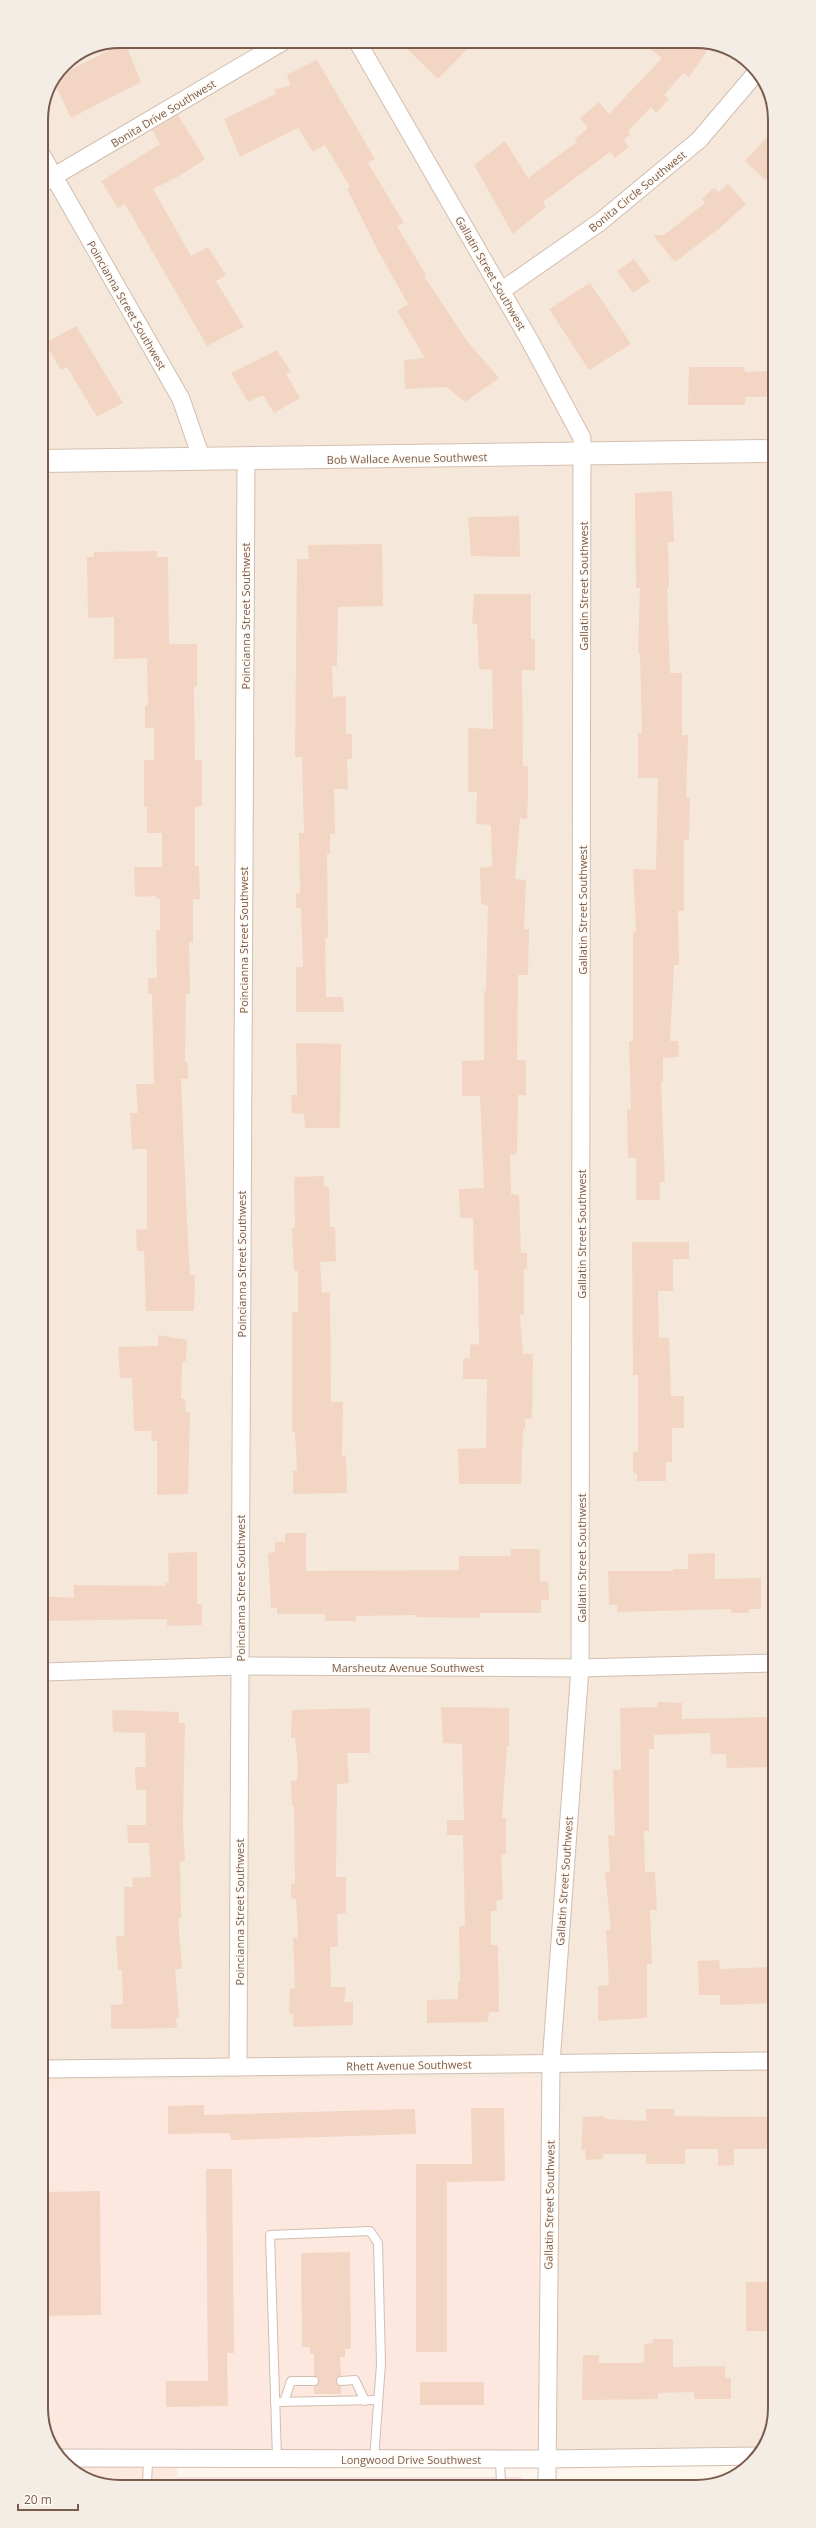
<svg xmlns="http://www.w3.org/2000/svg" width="816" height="2528" font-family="'Open Sans',sans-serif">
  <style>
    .residential { fill: #f5e8da }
    .commercial { fill: #fde8e0 }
    .medical { fill: #fbdfe3 }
    .building { fill: #f3d5c3 }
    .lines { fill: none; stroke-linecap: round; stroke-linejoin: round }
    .service-casing { stroke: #d1beb0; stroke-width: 10 }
    .minor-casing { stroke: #d1beb0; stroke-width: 19 }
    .secondary-casing { stroke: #d6c0b0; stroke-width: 24 }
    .service { stroke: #fff; stroke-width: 8 }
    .minor { stroke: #fff; stroke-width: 17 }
    .secondary { stroke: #fff; stroke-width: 22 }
    .labels { text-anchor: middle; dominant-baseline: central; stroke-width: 3; stroke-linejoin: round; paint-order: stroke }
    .street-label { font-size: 11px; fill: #7a5c4d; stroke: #fffaf3 }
    .rim { fill: none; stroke: #7a5c4d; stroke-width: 2 }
  </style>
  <rect width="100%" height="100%" fill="#fdf6ec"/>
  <path class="residential" d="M120 41H701L748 60 772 100 775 2408 761 2448 540 2452 541 2078 43 2081 41 120 47 90 64 64 90 47Z"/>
  <path class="commercial" d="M541 2078 540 2452H177V2487H115L68 2468 44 2428 43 2081Z"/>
  <path class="medical" d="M177 2477H521L522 2485 177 2487Z"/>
  <g class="building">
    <path d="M399 41H475L438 79Z"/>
    <path d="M658 41H694L707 51 689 77 683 73 664 95 669 99 656 113 651 107 628 131 630 135 624 140 629 147 615 158 610 152 543 202 546 207 513 234 474 165 505 141 528 178 577 142 575 139 588 128 580 118 599 102 609 114 662 58 651 50Z"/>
    <path d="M125 42 141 82 71 118 53 81 55 78Z"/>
    <path d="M317 60 375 159 368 163 404 223 397 226 426 275 424 276 467 341 499 378 465 402 446 387 405 389 404 360 425 358 397 311 408 304 377 249 347 189 350 187 325 145 313 152 298 128 240 157 224 119 276 94 274 90 290 85 287 75Z"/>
    <path d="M178 115 205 159 181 175 153 189 191 256 208 247 226 275 216 281 244 327 207 346 125 204 118 208 101 181 160 144 152 130Z"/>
    <path d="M772 132V172L765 180 745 161Z"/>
    <path d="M728 184 746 204 721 227 675 262 653 235H664L705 203 702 199 714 188 719 192Z"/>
    <path d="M634 259 650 281 633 293 617 271Z"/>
    <path d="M590 283 631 344 589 370 549 309Z"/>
    <path d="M76 326 123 403 97 417 67 367 61 370 45 343Z"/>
    <path d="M277 350 291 372 286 374 300 398 274 413 263 395 248 402 231 373Z"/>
    <path d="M689 367H744L745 372 773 371V397H745V405H688Z"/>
    <path d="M672 491 674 542H668L669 588H667L670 673H682V735H688L686 797H690L689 840H684V911H678L679 965H674L670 1041H678L679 1057 663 1058V1081L661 1082 665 1182H660V1200H636V1158H628L627 1109H631L629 1041H633V932L636 931 633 869 656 870 658 778H638V733H642L640 653H638L640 588H636L635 493Z"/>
    <path d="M519 516 520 557 471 556 468 517Z"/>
    <path d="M382 544 383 606 338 607 337 666H332L333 697 346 696V734H352V759H347L348 789H334L335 834H330V854H327L328 938H325L326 997H343L344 1012H296V967H303L301 908H296V893H300L299 833H304L302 757H295L297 559H309L308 545Z"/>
    <path d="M157 551V557H168L169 644H197V686H194L195 760H202V806L195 807V866H199L200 899H193V942H189L190 994H186L185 1062H188V1079H181L187 1222 190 1275H195L194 1311H146L144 1251H137L136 1230 147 1229V1149H132L130 1113H138L136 1084H154L152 994H148V978H157L156 930H160V899H156V896L135 897 134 867H162V833H147V807H144V760H154V728H145V706H148L147 658 114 659V617L88 618 87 557H94V552Z"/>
    <path d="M474 594H531V639H535V670H522L523 766H528V793L527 819 520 818 515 879 526 880 524 929H529L528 975H518L517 1060H526V1095H518L517 1154 510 1155 511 1194 519 1195 521 1253H527V1269H524V1315H520L523 1354H533L532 1419H525V1429H523L521 1484H459L458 1449 486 1448 487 1379H463V1359L470 1358V1345L479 1344 478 1270H474L473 1218H460L459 1189 484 1188 480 1096H462V1061L484 1060V991H486L488 905 481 904 480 868 492 867 491 825 476 824 477 792H468V728L493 729 492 670 479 669 477 624H472Z"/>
    <path d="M296 1043 341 1044 340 1128H305L304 1114 292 1113 291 1095H297Z"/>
    <path d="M324 1176V1187H329L330 1227H335L336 1261 320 1262 322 1293 330 1292 331 1402H343L342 1456 346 1455 347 1493 293 1494V1471H297L295 1432H292V1312H298V1271H294L292 1228H295L294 1177Z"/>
    <path d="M632 1242H689V1259H673V1291H658L659 1338H669L671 1396H684V1428H672V1462H666V1481H637V1474H634L633 1469V1452H638V1375H633Z"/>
    <path d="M158 1335 187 1340 186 1361 182 1362 181 1399H185L186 1412H190L188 1494 157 1495V1441H152L151 1431H134L132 1378H120L118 1347 158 1346Z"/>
    <path d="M285 1533H306V1571L459 1570V1556H511V1549H540V1581H548L549 1600H541V1613H480V1618L416 1617V1615L356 1616V1621H325V1614H277V1608H271L268 1553 275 1552V1542H285Z"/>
    <path d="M197 1552V1604H202V1625L167 1626V1619L43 1621V1596L74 1598V1585L165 1586V1583L169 1582 168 1553Z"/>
    <path d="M715 1553V1579L761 1578V1609H749V1613H731V1609L617 1612V1605H609L608 1571H673V1569H688V1554Z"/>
    <path d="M658 1702 682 1703V1719L774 1717V1767L727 1768 726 1754H711L710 1733 654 1735V1749H649V1831H644L645 1872H655L657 1910H650L652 1964H647V2018L598 2021V1986L609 1985 606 1930H611L605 1872H610L608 1835 615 1836 613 1770H621L620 1708 657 1707Z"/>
    <path d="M441 1707 509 1708V1746H507L502 1818H506V1854H501L503 1899 496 1901 497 1911H491V1945H498L499 2012H489L488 2022 427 2023V2000L458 1999V1982H460L459 1926H465L463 1835H447V1820H464L462 1744 443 1743Z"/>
    <path d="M370 1708V1753H347L349 1783 337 1784 336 1877H346V1913L337 1914 338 1947H330L331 1987H346L344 2002H353V2025L293 2027 294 2014 289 2013 290 1989 295 1988 293 1938H297L298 1931 296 1899 291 1898V1884L295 1883 294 1806H292L291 1781 297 1780 298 1767 295 1738H291L292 1710Z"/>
    <path d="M112 1710 179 1712V1723H185L183 1824 185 1861H180L181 1918H178L182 1969H175L179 2018H176L177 2028 111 2029V2005L123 2004 122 1970H118L116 1936H124V1887H133L132 1878 151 1877 149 1843H128L127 1825H146V1790H136L135 1767H146L145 1733 113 1732Z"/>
    <path d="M719 1960 720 1969 773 1967 775 2003 720 2005V1995H699L698 1961Z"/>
    <path d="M204 2105V2115L415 2109 416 2134 231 2140 230 2133 168 2134V2106Z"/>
    <path d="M471 2108H504L505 2181 447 2182V2352H416V2164H472Z"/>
    <path d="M646 2109H674V2116L775 2117V2149H734V2165L718 2166V2149H685V2164H646V2154H603V2159L586 2160 585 2150H581L583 2117 604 2116 605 2119 646 2121Z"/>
    <path d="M206 2169H232L234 2353H227L228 2406 166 2407V2381H208Z"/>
    <path d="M100 2191 101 2315 44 2316 43 2192Z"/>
    <path d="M350 2252 351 2349H345V2357H340L341 2376 336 2381 341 2386V2394H314V2386L319 2381 314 2376V2354H310V2347H302L301 2253Z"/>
    <rect x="746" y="2282" width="29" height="49"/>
    <path d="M653 2339H673V2367L725 2366V2378H731V2399H694V2392L658 2393V2399L582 2400 583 2355H599V2363H644V2344L653 2343Z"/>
    <rect x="420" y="2382" width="64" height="23"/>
  </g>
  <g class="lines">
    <defs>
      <g id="service">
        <path d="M341 2381 355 2380 365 2401"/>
        <path d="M275 2402 378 2400"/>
        <path d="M284 2402 291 2381H314"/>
        <path d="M277 2458 270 2235 370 2231 378 2243 381 2364 374 2459"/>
        <path d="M500 2459 501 2485"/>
        <path d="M147 2487 148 2458"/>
      </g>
      <g id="minor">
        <path d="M357 41 530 341 582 438 580 1668 551 2064 547 2485"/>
        <path d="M41 154 181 399 202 460"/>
        <path d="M41 184 284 41"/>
        <path d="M501 291 600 222 699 140 756 73"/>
        <path d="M43 1672 240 1666 580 1668 774 1663"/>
        <path d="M238 2067 246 460"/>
        <path d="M43 2069 775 2061"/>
        <path d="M62 2458 546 2459 759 2456"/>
      </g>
      <path id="secondary" d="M41 461 773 451"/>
    </defs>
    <use href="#service" class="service-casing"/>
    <use href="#minor" class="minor-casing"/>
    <use href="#secondary" class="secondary-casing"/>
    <use href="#service" class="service"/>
    <use href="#minor" class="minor"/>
    <use href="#secondary" class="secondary"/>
  </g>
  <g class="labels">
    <g class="street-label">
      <text transform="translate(163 113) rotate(-31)">Bonita Drive Southwest</text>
      <text transform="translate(637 191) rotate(-39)">Bonita Circle Southwest</text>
      <text transform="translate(491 273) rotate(60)">Gallatin Street Southwest</text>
      <text transform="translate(127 305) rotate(60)">Poincianna Street Southwest</text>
      <text transform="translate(407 458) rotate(-1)">Bob Wallace Avenue Southwest</text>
      <text transform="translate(583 586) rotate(-90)">Gallatin Street Southwest</text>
      <text transform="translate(245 616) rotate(-90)">Poincianna Street Southwest</text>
      <text transform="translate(582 910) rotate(-90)">Gallatin Street Southwest</text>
      <text transform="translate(243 940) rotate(-90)">Poincianna Street Southwest</text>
      <text transform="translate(581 1234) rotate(-90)">Gallatin Street Southwest</text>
      <text transform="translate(241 1264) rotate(-90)">Poincianna Street Southwest</text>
      <text transform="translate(581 1558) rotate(-90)">Gallatin Street Southwest</text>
      <text transform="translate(240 1588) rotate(-90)">Poincianna Street Southwest</text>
      <text x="408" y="1667">Marsheutz Avenue Southwest</text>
      <text transform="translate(564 1881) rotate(-86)">Gallatin Street Southwest</text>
      <text transform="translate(239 1912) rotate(-90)">Poincianna Street Southwest</text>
      <text transform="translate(409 2065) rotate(-1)">Rhett Avenue Southwest</text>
      <text transform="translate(549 2205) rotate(-89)">Gallatin Street Southwest</text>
      <text x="411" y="2459">Longwood Drive Southwest</text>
    </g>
  </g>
  <path d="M0 0H816V2528H0ZM120 48H696A72 72 0 0 1 768 120V2408A72 72 0 0 1 696 2480H120A72 72 0 0 1 48 2408V120A72 72 0 0 1 120 48Z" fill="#f4ede6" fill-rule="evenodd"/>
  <path class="rim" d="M120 48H696A72 72 0 0 1 768 120V2408A72 72 0 0 1 696 2480H120A72 72 0 0 1 48 2408V120A72 72 0 0 1 120 48Z"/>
  <path d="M18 2504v6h60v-6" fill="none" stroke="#7a5c4d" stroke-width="2"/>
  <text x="24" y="2504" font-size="12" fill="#7a5c4d" stroke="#fffaf3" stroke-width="3" paint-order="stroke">20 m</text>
</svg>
